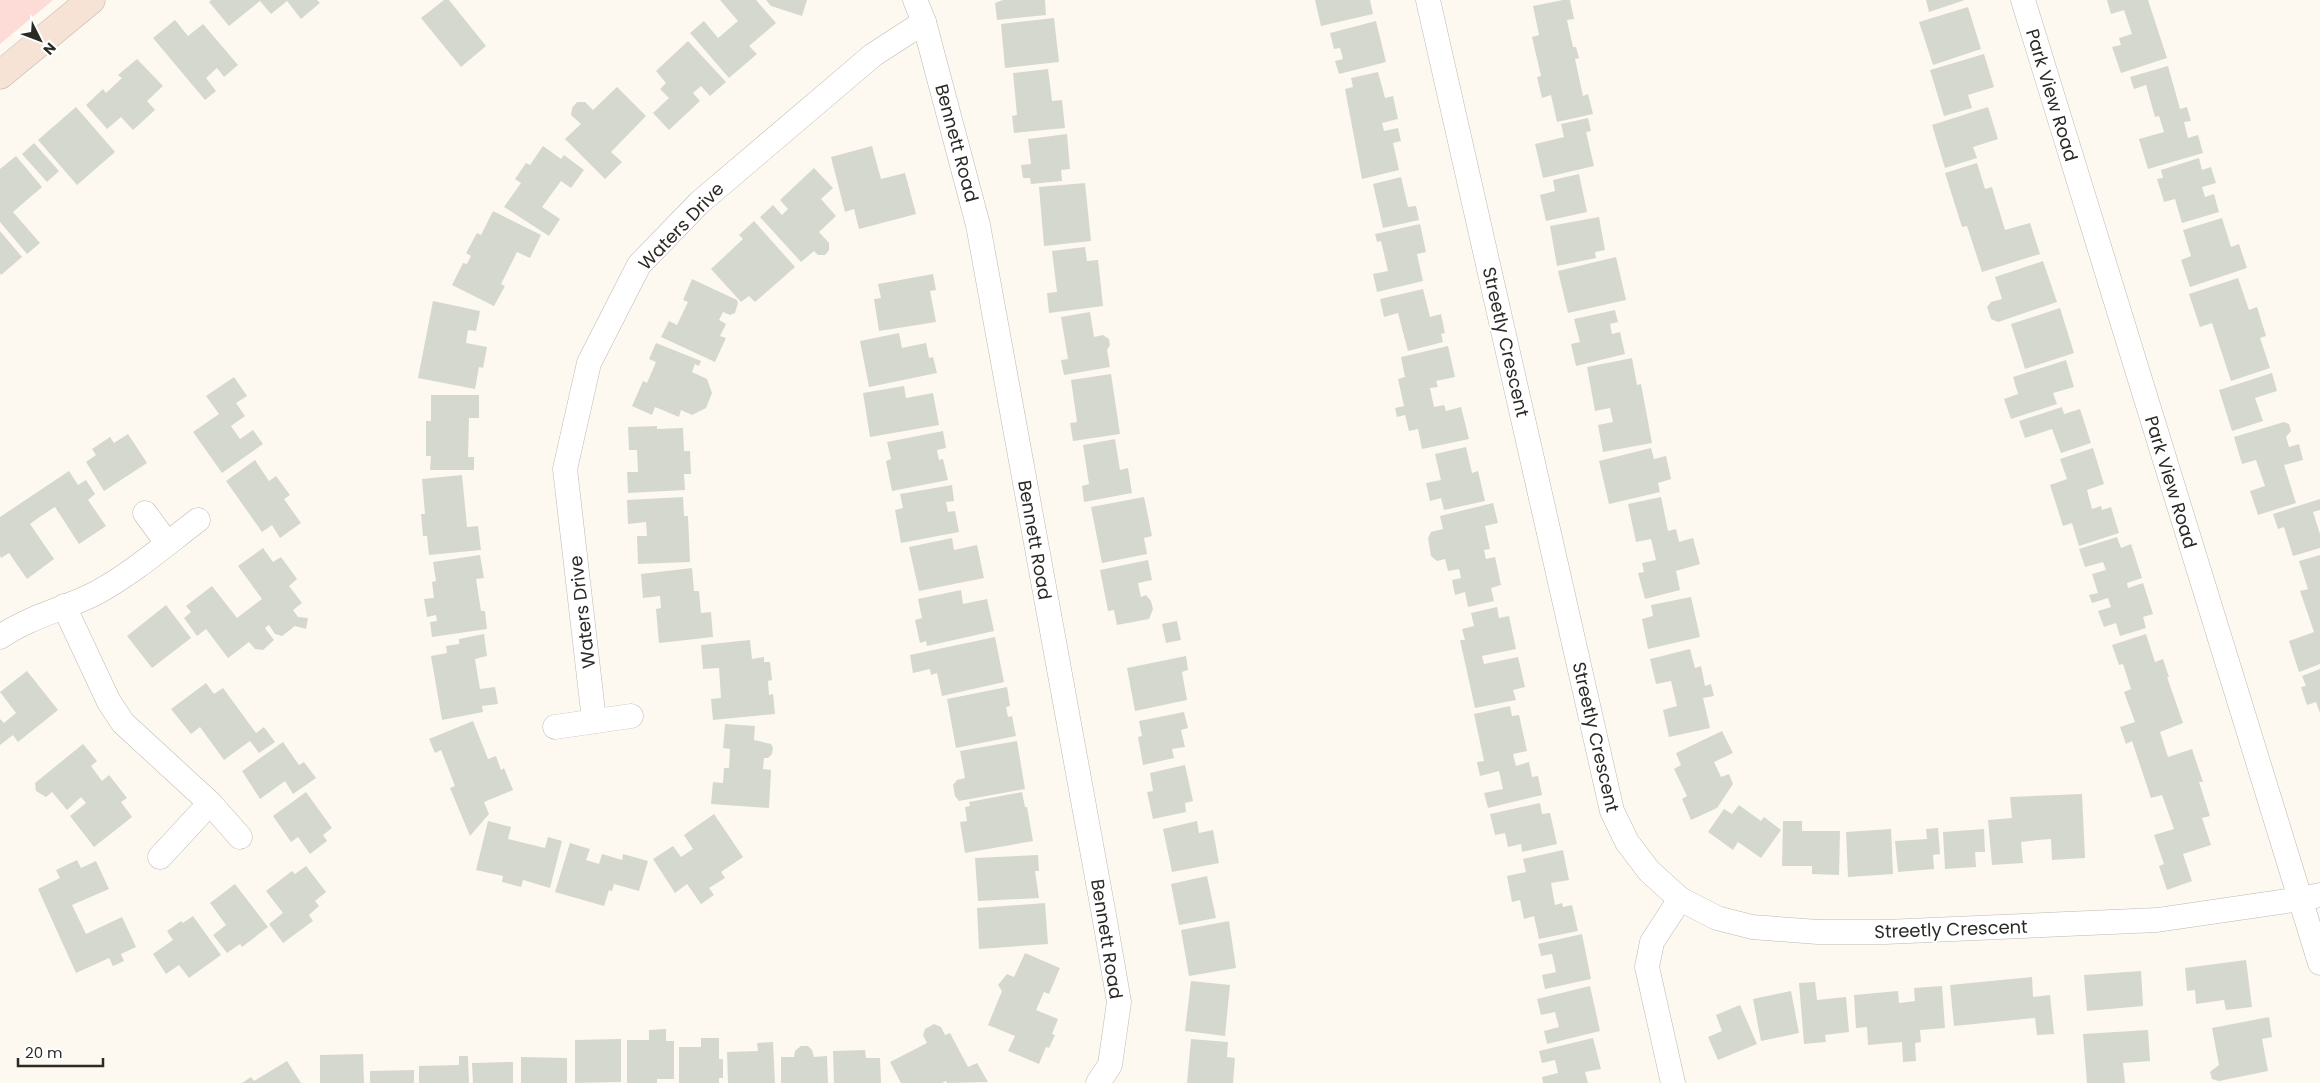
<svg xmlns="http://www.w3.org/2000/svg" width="2320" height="1083" font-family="Poppins,sans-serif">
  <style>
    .green { fill: #fddbd6 }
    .building { fill: #d5d8cf }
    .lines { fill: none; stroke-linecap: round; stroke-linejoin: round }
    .street-casing { stroke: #bdb9b1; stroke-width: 25 }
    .secondary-casing { stroke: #bdb9b1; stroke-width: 29 }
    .street { stroke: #fff; stroke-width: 24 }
    .secondary { stroke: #f6e3d6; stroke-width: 28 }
    .labels { text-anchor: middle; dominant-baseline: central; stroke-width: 4; stroke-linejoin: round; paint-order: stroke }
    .street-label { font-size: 18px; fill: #2c2a27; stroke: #fff }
  </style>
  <rect width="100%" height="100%" fill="#fdf9f0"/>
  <path class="green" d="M0 0H53L0 44Z"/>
  <g class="building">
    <path d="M211 0H317L320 3 301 19 287 1 271 14 260 1 229 26 209 2Z"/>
    <path d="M444 0H449L486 46 461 67 421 18Z"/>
    <path d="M720 0H756L776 23 749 46 757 54 729 78 690 33 704 21 718 38 738 21Z"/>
    <path d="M766 0H807L802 16 771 6Z"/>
    <path d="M1003 0H1045L1046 15 997 20 995 3Z"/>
    <path d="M1315 0H1370L1373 14 1321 26Z"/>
    <path d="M1563 0H1570L1574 19 1567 20 1573 47H1576L1579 58 1575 59 1583 96 1588 94 1593 114 1557 122 1551 95 1542 98 1537 77 1541 76 1532 37 1539 35 1533 6Z"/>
    <path d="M1926 0H1965L1929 12Z"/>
    <path d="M2107 0H2148L2167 58 2121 73 2112 47 2121 45 2119 38 2132 34 2124 10 2111 14Z"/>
    <path d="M1968 7 1981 49 1933 65 1919 22Z"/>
    <path d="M1054 18 1059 62 1005 68 1001 24Z"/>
    <path d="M175 20 188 36 203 24 238 65 224 77 217 68 206 78 216 91 205 100 153 38Z"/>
    <path d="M1376 21 1386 62 1339 74 1335 61 1343 59 1340 48 1334 49 1330 33Z"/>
    <path d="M688 41 726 82 710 96 701 86 693 93 700 101 669 130 653 113 669 98 660 89 666 83 656 71Z"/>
    <path d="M1984 54 1994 87 1968 95 1972 108 1944 116 1930 70Z"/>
    <path d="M137 59 163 86 147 101 155 110 133 130 121 117 107 129 86 105 103 89 106 93 122 78 118 75Z"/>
    <path d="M2168 66 2180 109 2187 107 2191 121 2184 122 2188 138 2198 135 2203 153 2148 169 2139 139 2164 132 2159 116 2155 117 2146 85 2134 89 2130 77Z"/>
    <path d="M1048 69 1052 101 1062 100 1065 128 1014 133 1012 116 1017 115 1013 73Z"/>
    <path d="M1378 72 1385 98 1393 96 1398 119 1382 123 1384 131 1398 128 1401 141 1393 143 1399 170 1362 179 1345 89 1353 87 1351 78Z"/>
    <path d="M617 87 646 116 611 152 622 162 605 179 565 139 581 124 571 115 572 108 577 102H585L593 110Z"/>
    <path d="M76 107 115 152 77 185 38 140Z"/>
    <path d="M1988 107 1998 139 1973 147 1977 158 1945 168 1932 125Z"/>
    <path d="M1588 118 1591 131 1586 132 1594 166 1543 178 1535 144 1564 137 1561 124Z"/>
    <path d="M1067 134 1070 169 1061 170 1062 181 1031 184 1030 178H1023L1021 165 1031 164 1028 139Z"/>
    <path d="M34 143 59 171 47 182 22 154Z"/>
    <path d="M543 146 561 159 564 155 584 170 571 188 561 181 542 207 560 219 549 236 504 207 521 183 515 179 526 163 530 165Z"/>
    <path d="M872 146 881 179 905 173 916 214 859 229 854 209 845 212 831 157Z"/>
    <path d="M16 156 42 187 13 212 40 243 27 254 0 222V169Z"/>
    <path d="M2199 158 2202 170 2211 167 2216 183 2202 187 2205 197 2214 194 2219 212 2182 223 2175 199 2164 202 2157 179 2163 178 2161 170Z"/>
    <path d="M1977 163 1985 189 1992 187 2005 230 2030 223 2040 254 1982 272 1967 226 1962 227 1945 173Z"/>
    <path d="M814 168 833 188 821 199 836 216 819 232 829 243V250L825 255H818L814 251 801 262 760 217 773 205 782 215 788 209 780 200Z"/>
    <path d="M1579 174 1587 212 1546 221 1540 195 1555 191 1553 180Z"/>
    <path d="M1401 177 1408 207 1416 206 1419 220 1383 228 1373 184Z"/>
    <path d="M1085 183 1091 241 1044 246 1039 187Z"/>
    <path d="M493 211 541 235 530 258 517 252 501 284 505 286 494 306 452 285 463 263 467 264 471 256 466 253 477 233 481 235Z"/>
    <path d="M1599 217 1605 250 1595 252 1596 258 1557 266 1550 226Z"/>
    <path d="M2222 218 2231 247 2239 244 2247 268 2190 287 2181 260 2191 256 2183 230Z"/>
    <path d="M754 221 795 267 755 302 749 296 741 302 711 269 743 239 739 235Z"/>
    <path d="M1420 224 1426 252 1417 254 1423 281 1377 292 1373 274 1388 271 1381 241 1377 242 1375 234Z"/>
    <path d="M0 231 22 257 1 275 0 273Z"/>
    <path d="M1085 247 1087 261 1098 260 1103 306 1049 313 1047 293 1057 292 1052 251Z"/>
    <path d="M1616 257 1626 300 1568 313 1558 271Z"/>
    <path d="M2043 261 2057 302 1998 322 1991 319 1987 307 1991 302 2002 299 1995 277Z"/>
    <path d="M933 274 936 290 930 291 936 322 879 331 874 299 881 298 878 284Z"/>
    <path d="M2238 278 2249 310 2257 307 2266 336 2260 338 2270 368 2231 381 2212 323 2200 327 2189 294Z"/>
    <path d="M692 279 737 300 738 303 735 313 730 315 723 312 719 320 726 324 720 336 726 338 715 362 661 337 669 321 677 325 688 302 683 300Z"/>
    <path d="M1423 289 1430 317 1441 314 1445 333 1441 334 1443 342 1408 351 1398 313 1384 317 1380 299Z"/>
    <path d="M433 301 480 311 476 331 468 330 466 343 487 347 483 368 479 367 475 389 418 378Z"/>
    <path d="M2060 308 2074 353 2025 369 2011 324Z"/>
    <path d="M1615 310 1618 322 1610 324 1612 334 1620 332 1625 354 1576 366 1571 344 1580 342 1574 319Z"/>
    <path d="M1090 312 1094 337 1103 335 1109 339 1110 345 1107 350 1110 367 1064 375 1061 360 1068 359 1061 317Z"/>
    <path d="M899 333 902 348 926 343 929 358 933 357 937 373 869 387 860 341Z"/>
    <path d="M656 343 701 361 699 366 695 364 692 372 707 379 712 393 706 408 692 415 681 410 679 417 655 407 652 415 632 406 643 381 647 383 656 362 649 359Z"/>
    <path d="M1448 346 1455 377 1436 381 1438 387 1430 388 1434 407 1444 405 1446 411 1461 407 1469 439 1422 449 1418 429 1409 431 1405 415 1397 417 1395 408 1404 406 1398 379 1405 377 1401 357Z"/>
    <path d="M1632 358 1637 385 1641 384 1652 443 1603 452 1598 425 1613 422 1610 408 1595 411 1587 367Z"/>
    <path d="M2066 360 2074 387 2053 393 2057 404 2011 419 2004 399 2018 394 2013 377Z"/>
    <path d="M2272 373 2277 391 2255 398 2263 421 2232 431 2219 390Z"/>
    <path d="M1111 374 1120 434 1073 441 1070 423 1077 422 1071 380Z"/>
    <path d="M234 377 247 396 236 403 245 416 231 426 240 439 253 430 263 444 222 473 193 432 219 414 206 396Z"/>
    <path d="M904 386 906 398 933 393 939 425 870 437 863 393Z"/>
    <path d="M431 395H479V418H469L468 457H474V470H430L431 456H426V421H431Z"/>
    <path d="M2062 407 2064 414 2080 409 2091 443 2061 453 2052 429 2025 438 2019 421Z"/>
    <path d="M2284 422 2289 424 2291 431 2286 437 2289 447 2299 444 2303 460 2284 465 2296 503 2258 515 2250 491 2265 486 2256 460 2242 464 2234 437Z"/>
    <path d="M657 426V429L683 428 684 451H690L691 474H684L685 490 628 493 627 472H638L637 450H629L628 427Z"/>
    <path d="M943 431 946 448 937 450 939 460 943 459 948 480 892 491 886 461 891 459 887 442Z"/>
    <path d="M128 434 147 463 104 491 86 462 96 455 92 449 110 437 114 443Z"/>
    <path d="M1115 439 1120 470 1128 468 1132 493 1084 502 1082 486 1089 484 1083 445Z"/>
    <path d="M1466 447 1472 473 1478 471 1485 501 1444 510 1441 498 1430 501 1426 483 1441 480 1435 454Z"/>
    <path d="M1651 448 1654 459 1666 456 1671 479 1658 483 1660 492 1609 504 1599 461Z"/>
    <path d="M2093 448 2104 484 2087 490 2092 509 2101 506 2102 510 2111 507 2119 533 2079 546 2072 523 2063 526 2050 485 2067 479 2060 459Z"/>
    <path d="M255 460 269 481 276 476 290 495 284 499 301 523 280 538 272 525 262 532 226 481Z"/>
    <path d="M69 471 78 485 86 480 95 494 88 500 106 526 79 544 55 507 41 516 30 524 54 559 27 579 9 553 1 558 0 556V517Z"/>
    <path d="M462 475 467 527 478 526 481 550 429 555 427 536H423L421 514H425L422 479Z"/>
    <path d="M952 485 954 501 946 502 948 512 955 511 959 532 901 543 895 510 903 508 900 494Z"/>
    <path d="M683 497 684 516H688L690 562 638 564 637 536H647L646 522 628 524 627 500Z"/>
    <path d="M1144 497 1152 536 1144 538 1147 554 1102 563 1091 507Z"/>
    <path d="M1661 497 1668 531 1676 529 1679 542 1693 538 1700 564 1676 571 1680 590 1645 599 1638 573 1644 572 1642 563 1656 560 1651 539 1636 542 1628 504Z"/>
    <path d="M2320 499V510L2313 512 2320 534V548L2293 556 2284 527 2278 529 2273 514Z"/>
    <path d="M1493 503 1498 523 1485 526 1490 549 1484 550 1486 559 1495 557 1501 585 1491 588 1494 601 1468 607 1465 592 1455 595 1452 580 1461 578 1459 569 1448 571 1445 559 1437 561 1431 556 1428 538 1431 532 1443 529 1440 516Z"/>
    <path d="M2117 537 2121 548 2131 544 2142 578 2127 583 2128 588 2143 583 2153 614 2143 617 2146 628 2120 636 2116 623 2104 627 2098 611 2111 607 2108 598 2092 603 2089 595 2098 593 2092 574 2106 570 2103 562 2085 567 2079 549Z"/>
    <path d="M952 538 954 550 977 545 984 578 919 591 909 547Z"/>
    <path d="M263 548 273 562 281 557 297 579 289 586 302 603 293 610 298 617 308 618 306 629 295 626 282 636 275 634 269 625 265 628 274 640 263 650 255 649 249 642 228 658 206 629 197 636 184 618 191 612 186 606 212 586 237 618 250 608 262 599 238 566Z"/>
    <path d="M480 555 484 578 476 579 481 611H485L487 629 432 637 430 622 437 621 436 615 427 617 424 599 434 598 432 582 436 581 433 562Z"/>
    <path d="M2320 555V664L2299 672 2289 641 2314 632 2300 591 2308 589 2299 561Z"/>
    <path d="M1148 560 1152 580 1138 583 1141 597 1146 595 1151 601 1153 609 1149 619 1117 625 1114 610 1108 611 1100 570Z"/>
    <path d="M692 568 694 591H699L701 613 711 612 713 637 659 643 656 609 661 608 660 596 643 598 641 574Z"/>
    <path d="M961 590 963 604 987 599 994 631 927 646 926 641 920 643 915 620 922 618 918 599Z"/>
    <path d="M1691 597 1700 637 1648 649 1642 619 1653 616 1651 605Z"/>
    <path d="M166 605 191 638 152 668 127 636Z"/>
    <path d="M1497 607 1499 618 1509 616 1516 649 1482 656 1484 664 1518 657 1525 687 1513 690 1516 700 1475 708 1460 640H1465L1462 629 1474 626 1471 613Z"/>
    <path d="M1177 621 1181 640 1166 643 1162 624Z"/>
    <path d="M484 634 487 656 475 659 480 689 495 687 498 704 482 706 483 712 442 720 431 656 447 653 446 646 459 644V639Z"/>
    <path d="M2146 634 2155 662 2163 659 2169 677H2167L2183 723 2160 732 2168 757 2192 749 2203 782H2199L2210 816 2202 818 2211 845 2183 854 2192 881 2167 890 2159 866 2164 864 2154 835 2174 829 2162 795 2151 798 2132 741 2126 744 2120 727 2135 722 2124 692 2131 689 2123 664 2119 665 2112 645Z"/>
    <path d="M995 637 1004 682 942 696 937 673 931 675 930 669 913 673 910 655Z"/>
    <path d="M750 640 752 659 764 657V662H770L772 680 768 681 769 695 773 694 775 714 713 720 711 699 721 698 719 668 703 669 701 645Z"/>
    <path d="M1690 649 1695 668 1701 666 1705 686 1711 684 1714 696 1703 698 1710 728 1669 737 1663 710 1677 706 1671 681 1656 684 1650 659Z"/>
    <path d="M1186 656 1188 670 1182 672 1187 700 1135 711 1127 668Z"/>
    <path d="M2320 669V713L2316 702 2307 705 2301 687 2306 686 2302 676Z"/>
    <path d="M27 671 58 710 18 742 13 735 0 745V719L4 723 16 713 0 692Z"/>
    <path d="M206 683 214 694 223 688 256 733 264 727 275 742 259 753 250 741 224 760 200 727 191 734 171 709Z"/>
    <path d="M1007 687 1010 706 1006 707 1008 717 1012 716 1016 736 956 748 947 699Z"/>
    <path d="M1510 706 1512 716 1519 715 1527 751 1513 754 1516 766 1529 762 1532 777 1538 776 1542 795 1488 808 1484 793 1503 789 1499 771 1480 776 1477 762 1484 761 1474 714Z"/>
    <path d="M1184 712 1188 728 1181 730 1185 747 1172 749 1174 758 1143 765 1138 737 1142 736 1139 721Z"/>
    <path d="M473 721 488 759 496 756 501 770 504 768 513 790 484 802 489 814 470 836 450 788 455 786 441 750 435 753 429 739Z"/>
    <path d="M725 724 755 726 754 740 771 744 773 748 772 754 768 758H764L763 769 771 770 769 808 711 804 713 782 723 783 724 768H729L730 749 723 748Z"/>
    <path d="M1722 731 1733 753 1714 762 1721 777 1729 774 1733 784 1717 808 1691 820 1682 799 1687 796 1674 769 1681 765 1676 753Z"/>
    <path d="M1017 741 1025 789 959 801 955 796 953 785 957 780 965 778 960 751Z"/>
    <path d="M283 742 299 765 304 762 316 778 293 794 285 781 260 799 242 771Z"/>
    <path d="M83 744 97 761 91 766 102 781 109 775 127 798 121 802 132 817 94 847 70 816 86 803 81 797 67 810 52 792 46 797 36 791 35 783Z"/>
    <path d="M1185 765 1193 801 1185 803 1186 812 1153 819 1147 792 1153 791 1150 773Z"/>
    <path d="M306 792 332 828 323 835 327 841 310 854 298 837 291 842 273 816Z"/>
    <path d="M1022 792 1025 807H1027L1033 841 965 853 960 822 967 821 965 807 970 806 969 802Z"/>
    <path d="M2082 794 2085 858 2052 860 2051 839 2037 840 2021 842 2023 863 1992 865 1988 820 2012 818 2010 797Z"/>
    <path d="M1540 803 1542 814 1550 813 1557 844 1522 852 1521 844 1508 847 1505 833 1495 835 1490 814Z"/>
    <path d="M1739 805 1761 821 1764 817 1781 830 1761 858 1738 842 1733 850 1708 832 1724 809 1732 814Z"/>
    <path d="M714 814 743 857 721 872 725 878 709 888 714 895 701 904 687 884 675 893 653 859 673 846 681 857 693 849 684 835Z"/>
    <path d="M488 821 511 827 508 839 545 848 548 837 562 841 550 888 523 880 521 887 502 882 503 876 476 870Z"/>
    <path d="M1197 821 1199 833 1213 830 1219 863 1172 872 1163 829Z"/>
    <path d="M1783 821H1802V831H1840L1839 875 1812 874V866H1782Z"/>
    <path d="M1938 828 1940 854 1933 855 1934 869 1898 872 1895 841 1927 839 1926 829Z"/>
    <path d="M1891 829 1893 874 1848 877 1846 832Z"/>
    <path d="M1984 829 1985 852H1975L1976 867 1945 869 1943 832Z"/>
    <path d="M570 843 590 849 586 860 599 864 602 854 622 860 623 854 648 861 639 891 614 884 612 891 609 890 604 906 555 892Z"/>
    <path d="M1563 850 1569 880 1551 883 1555 905 1562 903 1563 907 1572 905 1578 931 1539 939 1534 916 1524 919 1520 900 1512 902 1507 876 1526 872 1523 859Z"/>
    <path d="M1038 855 1039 871H1035L1039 898 978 901 975 858Z"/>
    <path d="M77 860 81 868 96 861 109 889 72 905 86 934 122 917 136 947 121 954 124 961 113 966 109 958 76 973 38 889 60 878 56 870Z"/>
    <path d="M306 866 326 892 315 901 319 906 309 915 313 921 283 943 269 924 283 913 266 891 292 871 295 874Z"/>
    <path d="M1207 876 1216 918 1179 925 1171 884Z"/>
    <path d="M235 884 268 927 242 947 240 944 227 953 213 935 226 925 210 903Z"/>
    <path d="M1045 903 1048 944 979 949 977 908Z"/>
    <path d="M193 916 221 955 189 978 179 965 166 974 153 954 173 940 167 931 181 921 183 923Z"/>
    <path d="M1229 921 1236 968 1189 976 1181 930Z"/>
    <path d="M1582 934 1591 979 1545 989 1542 975 1556 972 1552 954 1541 956 1538 944Z"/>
    <path d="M1025 953 1060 968 1049 994 1044 992 1036 1010 1058 1019 1052 1034 1055 1035 1049 1048 1046 1047 1039 1064 1008 1051 1015 1036 988 1025 1002 991 998 985 1007 974 1014 977Z"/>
    <path d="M2246 960 2252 1007 2226 1010 2224 1000 2196 1004 2195 990 2187 991 2185 968Z"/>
    <path d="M2141 971 2143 1006 2087 1011 2084 975Z"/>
    <path d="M2032 977 2033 997 2050 995 2054 1034 2037 1035 2035 1018 1954 1026 1950 985Z"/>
    <path d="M1191 981 1230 985 1225 1036 1185 1031Z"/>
    <path d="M1815 982 1817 1000 1846 997 1849 1032 1825 1035 1826 1042 1804 1044 1799 983Z"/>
    <path d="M1590 986 1600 1031 1547 1044 1544 1031 1559 1027 1555 1012 1541 1015 1537 999Z"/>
    <path d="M1942 986 1945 1028 1920 1030 1921 1042 1915 1043 1916 1061 1903 1062 1902 1042 1868 1045 1867 1027 1856 1028 1854 995 1898 991 1899 1003 1915 1001 1914 988Z"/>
    <path d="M1791 991 1799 1033 1761 1041 1753 999Z"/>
    <path d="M1740 1005 1757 1044 1718 1060 1708 1037 1722 1031 1716 1015Z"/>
    <path d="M2269 1017 2272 1037 2262 1039 2268 1071 2219 1081 2212 1079 2210 1072 2219 1065 2212 1028Z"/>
    <path d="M934 1024 941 1027 945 1035 950 1033 968 1067 977 1063 988 1082 947 1083 946 1081 942 1083H901L890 1062 927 1043 923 1035 925 1029Z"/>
    <path d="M666 1029V1041H674V1079H657V1083H627V1040H649V1030Z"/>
    <path d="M2148 1030 2150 1061 2123 1063 2125 1083H2087L2083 1034Z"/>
    <path d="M701 1038H719V1059H723V1078H719V1083H679V1047H701Z"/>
    <path d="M1593 1038 1601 1069 1585 1072 1588 1083H1543L1542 1077 1558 1073 1555 1060 1542 1063 1539 1051Z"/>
    <path d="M621 1039V1082L575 1083V1040Z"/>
    <path d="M1191 1039 1228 1042 1227 1057 1235 1058 1233 1083H1187Z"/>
    <path d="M773 1042 775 1083H728L727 1052 758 1051 757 1043Z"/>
    <path d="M801 1046H808L812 1050 814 1057 827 1056 828 1083H781V1057H794L795 1051Z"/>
    <path d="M865 1050 866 1058H880L881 1083H834L833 1051Z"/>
    <path d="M363 1054 364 1083H320V1055Z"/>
    <path d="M459 1056H468L469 1083H419V1066L459 1065Z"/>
    <path d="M521 1057 567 1058V1083H521Z"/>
    <path d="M287 1061 301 1083H242L251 1077 254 1081Z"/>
    <path d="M513 1062V1083H473L472 1063Z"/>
    <path d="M414 1070V1083H370V1071Z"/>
  </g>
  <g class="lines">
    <defs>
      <g id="street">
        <path d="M915 0 924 22 978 225 1105 921 1119 1002 1110 1065 1098 1083"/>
        <path d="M1428 0 1612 811 1627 842 1649 871 1680 899 1717 918 1752 927 1818 932H1885L2157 920 2300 899 2320 895"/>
        <path d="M2023 0 2320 963"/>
        <path d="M145 513 167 543"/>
        <path d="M64 606 109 702 123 723 210 803 240 837"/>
        <path d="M0 637C30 616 66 609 98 592 134 572 165 545 198 520"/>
        <path d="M594 720 565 469 589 363 639 265 699 203 873 55 924 22"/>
        <path d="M555 727 631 716"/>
        <path d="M160 857 210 803"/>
        <path d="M1673 1083 1647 967 1652 942 1680 899"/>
      </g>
      <path id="secondary" d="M0 75 91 0"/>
    </defs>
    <use href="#street" class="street-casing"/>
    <use href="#secondary" class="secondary-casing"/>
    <use href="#street" class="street"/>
    <use href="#secondary" class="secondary"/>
  </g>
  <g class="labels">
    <g class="street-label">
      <text transform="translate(2052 95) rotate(73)">Park View Road</text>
      <text transform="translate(957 143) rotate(75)">Bennett Road</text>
      <text transform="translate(681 226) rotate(-46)">Waters Drive</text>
      <text transform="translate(1506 342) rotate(77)">Streetly Crescent</text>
      <text transform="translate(2171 482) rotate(73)">Park View Road</text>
      <text transform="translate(1035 540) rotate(80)">Bennett Road</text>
      <text transform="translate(582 612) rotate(-97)">Waters Drive</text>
      <text transform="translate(1596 737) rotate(77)">Streetly Crescent</text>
      <text transform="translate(1951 929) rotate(-2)">Streetly Crescent</text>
      <text transform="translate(1107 939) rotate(81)">Bennett Road</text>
    </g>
  </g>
  <g transform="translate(40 40) rotate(132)" stroke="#ffffff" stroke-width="4" paint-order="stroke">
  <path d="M0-4L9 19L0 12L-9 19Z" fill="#2c2a27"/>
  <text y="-8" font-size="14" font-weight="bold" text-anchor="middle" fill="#2c2a27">N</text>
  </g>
  <path d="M18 1058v8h85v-8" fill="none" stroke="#2c2a27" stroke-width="2.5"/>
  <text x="25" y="1058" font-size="15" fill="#2c2a27" stroke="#ffffff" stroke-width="4" paint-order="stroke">20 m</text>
</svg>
